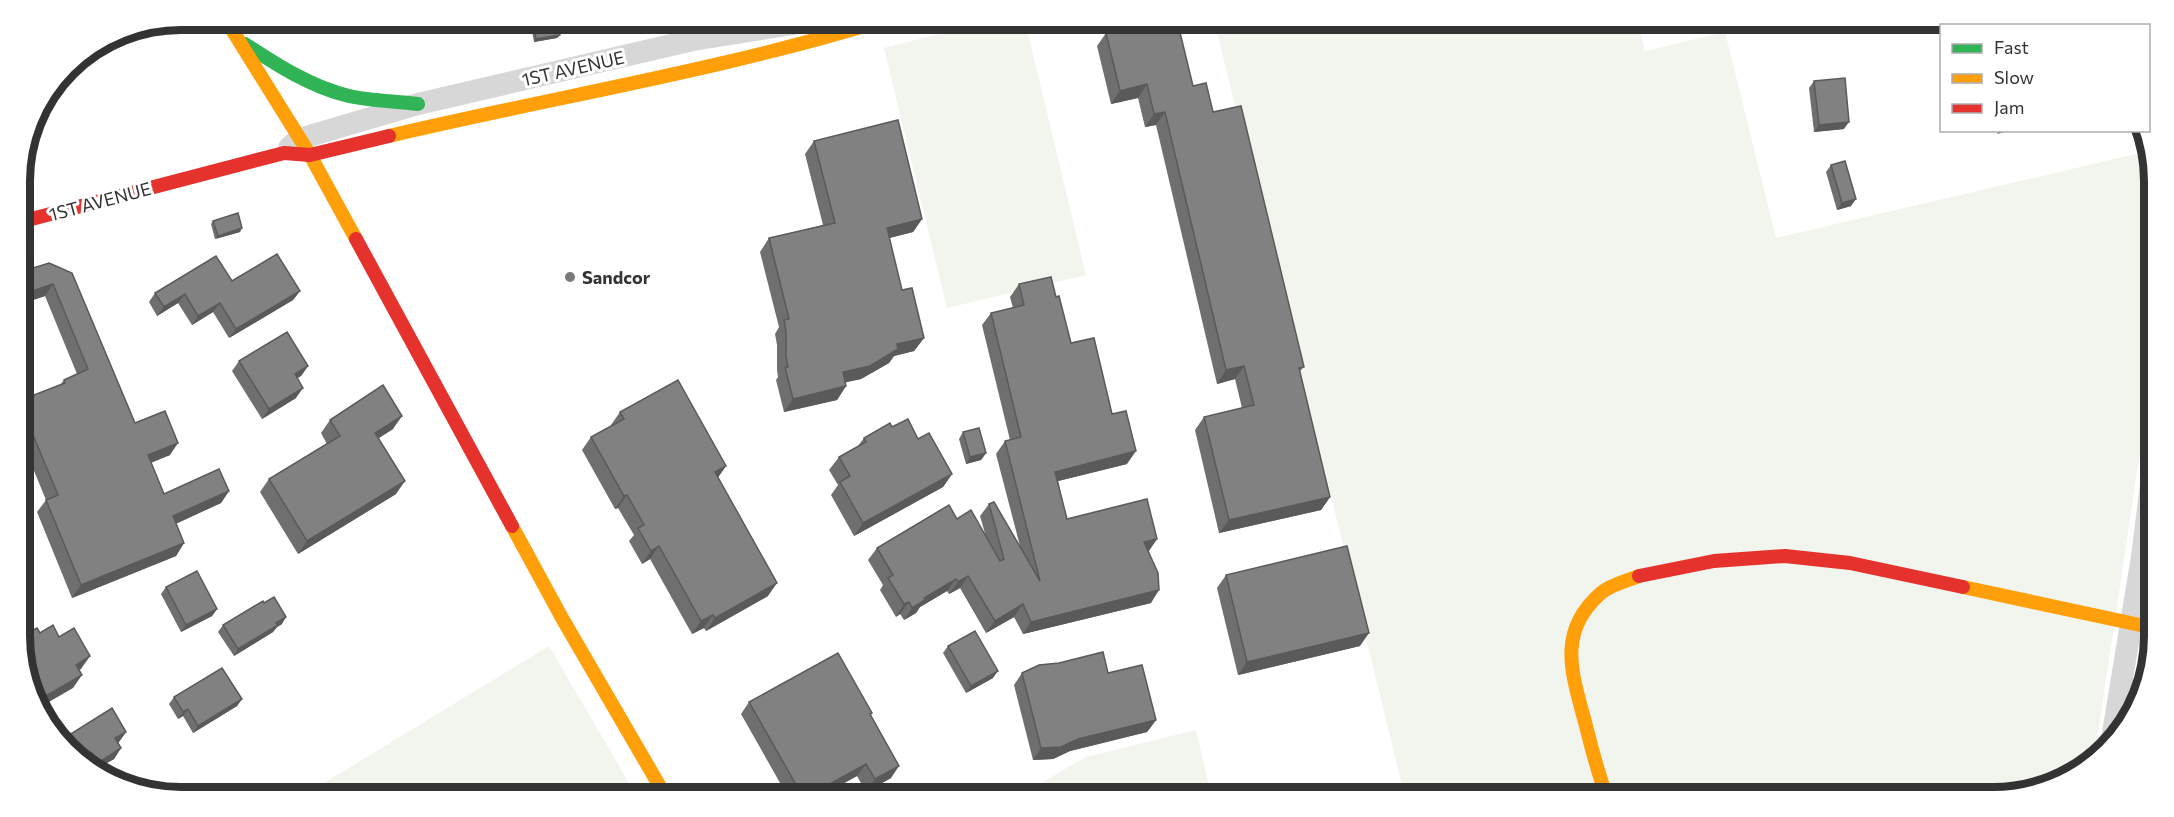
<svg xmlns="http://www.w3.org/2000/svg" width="2174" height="817" font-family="Commissioner,sans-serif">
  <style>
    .green { fill: #f1f5ed }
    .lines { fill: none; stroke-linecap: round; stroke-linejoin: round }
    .street { stroke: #d7d7d7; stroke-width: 22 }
    .fast { stroke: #30b455; stroke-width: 14 }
    .slow { stroke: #ff9f0a; stroke-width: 14 }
    .jam { stroke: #e5322d; stroke-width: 14 }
    .wall { fill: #6f6f6f }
    .shaded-wall { fill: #5a5a5a }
    .building { fill: #818181; stroke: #5a5a5a; stroke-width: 1.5 }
    .poi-dot { fill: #7a7a7a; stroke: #fff; stroke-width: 2 }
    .labels { text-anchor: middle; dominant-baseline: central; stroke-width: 6; stroke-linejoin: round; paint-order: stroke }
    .street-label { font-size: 18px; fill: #333; stroke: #fff }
    .poi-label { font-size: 18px; font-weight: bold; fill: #333; stroke: #fff; text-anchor: start }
    .rim { fill: none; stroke: #333; stroke-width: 8 }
  </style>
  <rect width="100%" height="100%" fill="#fff"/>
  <g class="green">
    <path d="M994 20H1011L1027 29 1086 275 947 308 884 48Z"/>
    <path d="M1214 20H1637L1645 51 1725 32 1776 238 2149 151 2153 160 2154 358 2094 760 2091 764 2003 797H1405Z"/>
    <path d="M549 646 637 797H301Z"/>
    <path d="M1196 730 1210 791V797H1017L1086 757Z"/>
  </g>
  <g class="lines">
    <g class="street">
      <path d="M289 148 299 139 418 104 693 40 811 21 854 22"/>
      <path d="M2144 690 2154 626"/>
      <path d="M2113 733 2142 557 2154 460"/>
    </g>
    <path class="fast" d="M245 44C277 65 311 87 349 96 371 101 395 101 418 104"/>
    <g class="slow">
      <path d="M226 20 310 155 356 239"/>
      <path d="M389 136C554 97 722 70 884 20"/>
      <path d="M512 526 562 618 666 797"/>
      <path d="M1963 587 2154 628"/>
      <path d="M1607 797C1598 774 1592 750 1586 726 1573 676 1555 633 1601 593 1610 585 1627 581 1639 576"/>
    </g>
    <g class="jam">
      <path d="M20 222 284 153 310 155 389 136"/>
      <path d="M356 239 512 526"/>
      <path d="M1639 576 1714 561 1785 556 1850 563 1963 587"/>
    </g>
  </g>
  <g class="wall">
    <path d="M530 20H557L560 35 557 38 534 42Z"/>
    <path d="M1873 20H1896L1874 25Z"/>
    <path d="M1106 33 1193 86 1213 112 1304 367 1300 371 1330 497 1321 510 1219 533 1195 430 1204 417 1242 408 1235 379 1217 384 1156 125 1145 127 1138 98 1111 104 1097 46Z"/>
    <path d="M1814 81 1844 129 1814 132 1809 88Z"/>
    <path d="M814 141 922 219 913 232 889 238 902 290 924 338 914 351 894 356 889 363 861 379 845 382 846 386 837 400 784 412 776 380 778 377 777 370V345L775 334 779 327 760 252 769 238 823 225 805 154Z"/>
    <path d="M1831 165 1851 206 1837 210 1826 172Z"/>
    <path d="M213 221 240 232 215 239 211 224Z"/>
    <path d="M49 263 135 423 170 455 151 463 164 494 229 491 221 503 176 523 184 543 176 556 72 598 37 512 46 500 21 439V400L60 385 64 380 77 374 45 296 21 304 20 272Z"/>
    <path d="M232 281 300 291 293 300 229 338 213 312 192 325 178 303 157 316 149 302 155 293Z"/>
    <path d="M1019 284 1056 297 1071 343 1112 414 1127 464 1058 481 1067 519 1157 539 1148 551 1151 603 1023 634 1014 617 986 633 960 588 949 594 947 591 920 607 916 613 904 620 900 614 896 617 880 590 883 585 868 560 877 548 957 519 986 537 980 516 989 504 1020 546 996 454 1005 441 1010 440 982 325 991 313 1013 308 1010 297Z"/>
    <path d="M239 361 308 366 301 376 297 378 296 398 262 419 232 371Z"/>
    <path d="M620 412 726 466 718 477 768 596 706 631 704 628 692 634 650 559 642 564 629 541 634 535 618 508 615 509 582 450 591 437 611 426V425Z"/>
    <path d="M330 420 393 429 379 438 396 494 298 554 260 492 269 479 327 444 321 433Z"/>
    <path d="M892 427 918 439 952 474 943 487 854 536 831 495 838 485 829 470 839 457 858 446 864 438Z"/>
    <path d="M963 432 986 453 981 460 966 464 959 439Z"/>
    <path d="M1226 575 1360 646 1238 675 1217 588Z"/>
    <path d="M166 587 217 609 212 616 181 632 161 594Z"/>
    <path d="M282 624 277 627 273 632 234 656 218 632 223 625Z"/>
    <path d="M948 646 993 678 966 693 943 653Z"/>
    <path d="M1022 673H1108L1156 720 1147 732 1070 751 1053 759 1033 760 1014 685Z"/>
    <path d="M174 697 242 699 237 706 193 733 183 716 178 719 169 704Z"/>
    <path d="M749 702 872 713 871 714 891 778 866 792 857 776 819 797H788L741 714Z"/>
    <path d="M126 732 118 743 121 748 114 759 98 768 61 743 66 737Z"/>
  </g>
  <g class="shaded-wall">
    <path d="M1878 20H1896L1874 25Z"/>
    <path d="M560 35 557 38 534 42 536 39Z"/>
    <path d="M1147 84 1138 98 1111 104 1120 91Z"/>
    <path d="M1165 112 1156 125 1145 127 1154 114Z"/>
    <path d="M1849 122 1844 129 1814 132 1819 125Z"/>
    <path d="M2000 130H2012L1997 134Z"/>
    <path d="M1856 199 1851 206 1837 210 1842 203Z"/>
    <path d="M922 219 913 232 878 241 887 228Z"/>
    <path d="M242 228 240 232 215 239 218 236Z"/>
    <path d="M53 284 45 296 21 304V295Z"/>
    <path d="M300 291 293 300 229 338 236 329Z"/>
    <path d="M185 294 178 303 157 316 164 307Z"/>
    <path d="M220 303 213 312 192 325 198 316Z"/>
    <path d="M924 338 914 351 894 356 889 363 861 379 834 385 843 372 897 344Z"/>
    <path d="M308 366 301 376 287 384 295 374Z"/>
    <path d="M1244 366 1235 379 1217 384 1226 370Z"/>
    <path d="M846 386 837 400 784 412 793 399Z"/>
    <path d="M303 388 296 398 262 419 269 409Z"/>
    <path d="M402 416 393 429 366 446 375 433Z"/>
    <path d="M178 443 170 455 139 467 148 455Z"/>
    <path d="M1136 451 1127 464 1046 484 1055 472Z"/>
    <path d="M986 453 981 460 966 464 970 457Z"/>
    <path d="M726 466 717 479 715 472Z"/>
    <path d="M952 474 943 487 854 536 863 523Z"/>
    <path d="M405 481 396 494 298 554 307 541Z"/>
    <path d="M229 491 221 503 165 529 173 516Z"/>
    <path d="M627 495 618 508 615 509 624 496Z"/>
    <path d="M1330 497 1321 510 1219 533 1229 520Z"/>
    <path d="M1157 539 1149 551 1135 554 1144 542Z"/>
    <path d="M184 543 176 556 72 598 81 585Z"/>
    <path d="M659 546 650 559 642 564 651 551Z"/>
    <path d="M968 576 960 588 949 594 958 582Z"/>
    <path d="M956 579 947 591 920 607 916 613 904 620 912 608 924 598Z"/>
    <path d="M777 583 768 596 706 631 715 618Z"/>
    <path d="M1159 590 1151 603 1023 634 1031 622Z"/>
    <path d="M909 602 900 614 896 617 904 604Z"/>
    <path d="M1023 604 1014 617 986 633 995 621Z"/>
    <path d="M217 609 212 616 181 632 186 625Z"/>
    <path d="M713 615 704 628 692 634 701 621Z"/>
    <path d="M286 617 282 624 277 627 273 632 234 656 238 649Z"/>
    <path d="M1369 633 1360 646 1238 675 1247 662Z"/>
    <path d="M90 656 81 669 67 678 76 665Z"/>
    <path d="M998 671 993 678 966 693 971 686Z"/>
    <path d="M82 675 73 688 42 706 39 700Z"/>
    <path d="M242 699 237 706 193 733 198 726Z"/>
    <path d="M188 709 183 716 178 719 183 712Z"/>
    <path d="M1156 720 1147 732 1070 751 1053 759 1033 760 1041 748Z"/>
    <path d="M126 732 119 742 108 748 115 738Z"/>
    <path d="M121 748 114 759 98 768 95 766 98 763Z"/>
    <path d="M92 753 86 760 83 758Z"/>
    <path d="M866 764 857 776 819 797H806Z"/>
    <path d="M899 766 891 778 866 792 875 779Z"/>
  </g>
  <g class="building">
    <path d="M533 20H557L560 35 536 39Z"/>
    <path d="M1164 20H1177L1193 86 1206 83 1213 112 1241 106 1304 367 1299 368 1330 497 1229 520 1204 417 1254 405 1244 366 1226 370 1165 112 1154 114 1147 84 1120 91 1106 33Z"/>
    <path d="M1845 78 1849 122 1819 125 1814 81Z"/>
    <path d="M898 120 922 219 887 228 902 290 912 288 924 338 897 344 898 349 870 366 843 372 846 386 793 399 785 367H788L786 356V332L784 320 789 319 769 238 835 223 814 141Z"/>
    <path d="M1845 161 1856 199 1842 203 1831 165Z"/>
    <path d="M238 213 242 228 218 236 213 221Z"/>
    <path d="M277 254 300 291 236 329 220 303 198 316 185 294 164 307 155 293 216 256 232 281Z"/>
    <path d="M49 263 72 273 135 423 165 411 178 443 148 455 164 494 219 469 229 491 173 516 184 543 81 585 46 500 58 495 21 406V400L65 383 64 380 88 369 53 284 21 295 20 272Z"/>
    <path d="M1051 277 1056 297 1059 296 1071 343 1094 338 1112 414 1126 411 1136 451 1055 472 1067 519 1147 499 1157 539 1144 542 1158 573 1159 590 1031 622 1023 604 995 621 968 576 958 582 956 579 924 598 925 600 912 608 909 602 904 604 888 578 893 575 877 548 949 505 957 519 971 510 1000 561 1004 559 989 504 994 502 1040 581 1005 441 1021 437 991 313 1024 305 1019 284Z"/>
    <path d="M287 332 308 366 295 374 303 388 269 409 239 361Z"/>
    <path d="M678 380 726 466 715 472 777 583 715 618 713 615 701 621 659 546 651 551 638 528 644 525 627 495 624 496 591 437 624 419 620 412Z"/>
    <path d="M383 385 402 416 375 433 405 481 307 541 269 479 340 436 330 420Z"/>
    <path d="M908 419 918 439 929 433 952 474 863 523 840 482 850 476 839 457 866 442 864 438 890 423 892 427Z"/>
    <path d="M979 428 986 453 970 457 963 432Z"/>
    <path d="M1347 546 1369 633 1247 662 1226 575Z"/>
    <path d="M197 571 217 609 186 625 166 587Z"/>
    <path d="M274 597 286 617 276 623 278 625 238 649 223 625 263 601 264 603Z"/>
    <path d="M53 625 59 637 74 628 90 656 76 665 82 675 39 700 23 667 22 636 37 628 40 633Z"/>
    <path d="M975 631 998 671 971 686 948 646Z"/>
    <path d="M1103 652 1108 673 1142 665 1156 720 1078 739 1061 747 1041 748 1022 673 1039 665 1059 663Z"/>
    <path d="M838 653 872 713 870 714 899 766 875 779 866 764 806 797H803L749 702Z"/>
    <path d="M222 668 242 699 198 726 188 709 183 712 174 697Z"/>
    <path d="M112 708 126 732 115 738 121 748 98 763 92 753 83 758 76 753 66 737Z"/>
  </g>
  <circle class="poi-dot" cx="570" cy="277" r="6"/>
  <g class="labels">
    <g class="street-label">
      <text transform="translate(573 68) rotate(-13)">1ST AVENUE</text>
      <text transform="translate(100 201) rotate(-15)">1ST AVENUE</text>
    </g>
    <g class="poi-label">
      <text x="582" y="277">Sandcor</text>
    </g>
  </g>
  <path d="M0 0H2174V817H0ZM181 30H1993A151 151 0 0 1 2144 181V636A151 151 0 0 1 1993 787H181A151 151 0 0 1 30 636V181A151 151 0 0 1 181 30Z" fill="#fff" fill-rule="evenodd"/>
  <path class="rim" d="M181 30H1993A151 151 0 0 1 2144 181V636A151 151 0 0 1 1993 787H181A151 151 0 0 1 30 636V181A151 151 0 0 1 181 30Z"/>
  <rect x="1940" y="24" width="210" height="108" fill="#ffffff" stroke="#adadad" stroke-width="1.5"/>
  <rect x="1952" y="44" width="30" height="9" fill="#30b455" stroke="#adadad" stroke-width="1.5"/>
  <text x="1994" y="54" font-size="18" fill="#333333">Fast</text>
  <rect x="1952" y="74" width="30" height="9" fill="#ff9f0a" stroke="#adadad" stroke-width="1.5"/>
  <text x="1994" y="84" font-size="18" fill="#333333">Slow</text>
  <rect x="1952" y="104" width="30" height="9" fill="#e5322d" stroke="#adadad" stroke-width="1.5"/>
  <text x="1994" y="114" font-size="18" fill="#333333">Jam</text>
</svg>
